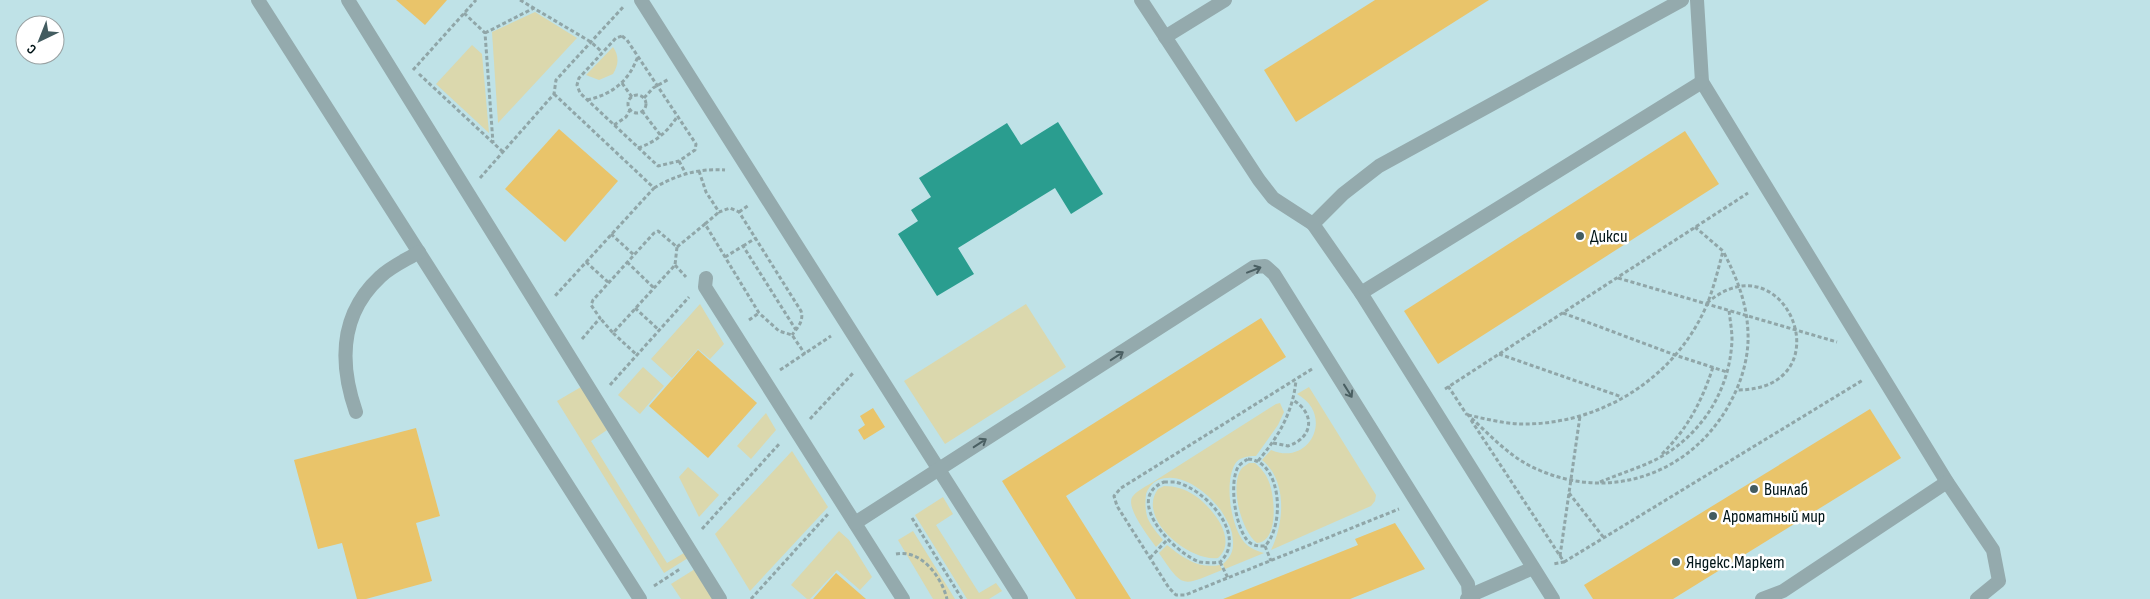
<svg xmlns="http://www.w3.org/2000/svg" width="2150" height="599" font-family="'Sofia Sans Condensed',sans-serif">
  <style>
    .green { fill: #dbd8ad }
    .homes { fill: #e9c46a }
    .schools { fill: #2a9d8f }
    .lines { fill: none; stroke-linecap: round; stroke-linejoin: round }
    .path { stroke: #90a6a8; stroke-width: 3; stroke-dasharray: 4 2.5; stroke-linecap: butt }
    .service { stroke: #94aaad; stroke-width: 14 }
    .oneway { stroke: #4a5f62 }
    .poi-dot { fill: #435c60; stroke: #fff; stroke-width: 2 }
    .labels { text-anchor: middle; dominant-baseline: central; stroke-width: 5; stroke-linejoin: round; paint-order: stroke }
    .poi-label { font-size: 18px; fill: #001417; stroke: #fff; text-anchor: start }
  </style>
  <rect width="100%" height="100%" fill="#bfe2e7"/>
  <g class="green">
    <path d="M535 12 577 38 498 123 492 32Z"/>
    <path d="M472 45 482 54 489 133 436 84Z"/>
    <path d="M613 47C619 56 619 64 613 74L599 80 586 75Z"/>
    <path d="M700 304 724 344 710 359 698 349 672 378 651 359Z"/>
    <path d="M1026 304 1066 367 945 444 904 381Z"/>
    <path d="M643 367 664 386 640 414 618 395Z"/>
    <path d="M581 387 607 430 591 441 667 563 684 553 688 558 664 573 557 401Z"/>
    <path d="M1309 387 1376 495 1375 501 1371 506 1271 550C1284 524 1288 481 1262 460L1271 450C1310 467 1335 415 1297 394Z"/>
    <path d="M1280 403 1284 412 1278 425 1256 456C1248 456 1239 457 1235 464 1224 483 1231 526 1244 542 1249 548 1257 551 1264 553L1225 569 1223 564C1234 554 1234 547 1232 533 1230 525 1226 519 1222 512 1210 494 1181 470 1158 480 1152 483 1148 488 1146 494 1145 502 1145 514 1149 521 1152 527 1158 534 1163 540L1156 547C1149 537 1124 506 1133 496 1138 490 1147 486 1153 482L1276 404Z"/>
    <path d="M766 413 776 430 751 459 737 446Z"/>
    <path d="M792 451 828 507 750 591 715 534Z"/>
    <path d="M1249 463H1255C1261 468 1266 474 1269 482 1275 497 1279 541 1257 543 1241 531 1229 484 1242 468 1244 466 1247 465 1249 463Z"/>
    <path d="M688 467 719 495 699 517 679 477Z"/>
    <path d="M1164 486C1175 486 1185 489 1194 495 1211 506 1239 539 1218 558 1189 562 1136 518 1158 489Z"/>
    <path d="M943 497 953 514 936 525 979 593 996 583 1002 591 989 599H967L915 515Z"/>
    <path d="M839 531 849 540 872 577 860 590 837 570 810 599H807L791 585Z"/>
    <path d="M913 531 955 599H933L898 540Z"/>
    <path d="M1167 545C1183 558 1198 569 1220 565L1222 570C1182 586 1184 590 1159 553Z"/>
    <path d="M695 569 714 599H681L671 584Z"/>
  </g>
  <g class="homes">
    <path d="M396 0H447L425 25Z"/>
    <path d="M1375 0H1489L1296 122 1264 70Z"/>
    <path d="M559 129 618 181 565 242 505 189Z"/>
    <path d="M1685 131 1719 184 1438 364 1404 311Z"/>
    <path d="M1261 318 1286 357 1066 496 1131 599H1076L1002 481Z"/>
    <path d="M698 350 757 403 708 458 649 406Z"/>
    <path d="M873 408 885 427 864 440 858 430 865 425 860 416Z"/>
    <path d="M1870 409 1901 458 1673 599H1593L1584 585Z"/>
    <path d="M416 428 440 516 416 523 432 581 366 599H357L342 543 318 549 294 460Z"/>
    <path d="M1395 523 1425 569 1350 599H1223L1358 545 1355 539Z"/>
    <path d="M836 573 866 599H813Z"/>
  </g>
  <path class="schools" d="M1058 122 1103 194 1071 214 1055 188 958 248 974 274 937 296 898 234 918 221 911 210 931 197 919 178 1007 123 1021 145Z"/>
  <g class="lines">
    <g class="path">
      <path d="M520 0 591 42 602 52"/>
      <path d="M464 13 485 33 493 143"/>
      <path d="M485 33 534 8"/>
      <path d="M622 36 627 40 696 144 695 150 679 161 658 166 580 93 577 85 579 78 616 38Z"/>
      <path d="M413 70 476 0"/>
      <path d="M419 74 503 152"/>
      <path d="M622 83 632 97"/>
      <path d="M554 94 654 188 555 296"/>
      <circle cx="637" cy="104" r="9"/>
      <path d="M644 98 653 88 669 79"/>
      <path d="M587 100C613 94 629 81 638 56"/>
      <path d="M642 111 661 136"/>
      <path d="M614 125 626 117 630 110"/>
      <path d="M638 148C656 142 667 132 677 117"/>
      <path d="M679 161 686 174"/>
      <path d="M699 171 706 192 719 212 730 208 739 212 801 311C804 321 798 327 792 335"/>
      <path d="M480 178 554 94 556 80 624 6"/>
      <path d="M654 188C676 175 699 168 725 170"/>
      <path d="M739 212 749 205"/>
      <path d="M705 224 719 212"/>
      <path d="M611 234 634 255"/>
      <path d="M743 246 756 238"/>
      <path d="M677 247 705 224 759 313 779 331 792 335 805 354"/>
      <path d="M725 257 743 246 796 330"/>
      <path d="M586 262 609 283"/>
      <path d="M627 262 654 288"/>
      <path d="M675 265 686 277"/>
      <path d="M1618 278 1837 342"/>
      <path d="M1707 303C1786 235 1847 390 1737 390"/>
      <path d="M635 308 659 330"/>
      <path d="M1563 313 1675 355 1727 372"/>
      <path d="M749 320 759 313"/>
      <path d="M613 333 637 355"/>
      <path d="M582 339 600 318 591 305 593 300 654 233 658 231 677 247 675 265 613 333 600 318"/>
      <path d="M1499 354 1622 397"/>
      <path d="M1312 369 1121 488 1114 496 1117 506 1169 588 1176 595H1185L1399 509"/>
      <path d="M780 370 831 336"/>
      <path d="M610 385 689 297"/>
      <path d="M1448 386 1467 415"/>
      <path d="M1445 389 1748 193"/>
      <path d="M1467 414C1489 434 1511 459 1539 470 1614 503 1696 471 1732 399 1742 380 1749 356 1748 333 1747 303 1737 278 1723 251"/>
      <path d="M1468 415C1486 419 1505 424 1524 424 1601 424 1673 379 1705 309 1713 291 1718 270 1723 251L1695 227"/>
      <path d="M810 419 854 372"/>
      <path d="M1471 420 1564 562 1553 564"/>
      <path d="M1273 443 1288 446C1313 438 1316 414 1293 400"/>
      <path d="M1662 454C1688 428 1702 401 1713 367"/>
      <path d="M1248 459C1282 461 1285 526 1265 546 1258 546 1252 546 1247 540 1235 525 1229 483 1238 467 1240 464 1245 461 1248 459Z"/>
      <path d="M1258 461C1279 436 1293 412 1296 380"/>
      <path d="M1164 482C1167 482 1172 482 1175 482 1204 488 1249 535 1220 562 1214 563 1207 563 1200 562 1175 554 1122 499 1164 482Z"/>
      <path d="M1600 482C1619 474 1639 468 1657 459 1702 435 1730 390 1732 340 1732 330 1730 320 1729 310"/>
      <path d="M1569 493 1604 538"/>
      <path d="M912 518 962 599"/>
      <path d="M702 529 780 443"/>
      <path d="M1265 546 1271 561"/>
      <path d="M896 554C922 549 942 578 947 599"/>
      <path d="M1560 556 1580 416"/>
      <path d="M1150 558 1167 540"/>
      <path d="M1220 562 1228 578"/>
      <path d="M1564 562 1863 380"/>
      <path d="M654 586 680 569"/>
      <path d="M751 599 828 514"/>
    </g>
    <g class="service">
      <path d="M258 0 640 599"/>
      <path d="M348 0 720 599"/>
      <path d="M641 0 1021 599"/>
      <path d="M1141 0 1259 180 1273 198 1313 224"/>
      <path d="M1697 0 1702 82 1947 482 1993 550 1999 581 1977 599"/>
      <path d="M1165 37 1225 0"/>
      <path d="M706 278 705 287 903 599"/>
      <path d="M1361 293 1702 82"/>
      <path d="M356 412C339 363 340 314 380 277 390 267 406 260 419 252"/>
      <path d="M855 523 1254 267 1265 266 1274 274 1468 584 1469 596 1467 599"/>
      <path d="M1469 596 1533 568"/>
      <path d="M1553 599 1361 293 1313 224 1343 194 1379 166 1682 0"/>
      <path d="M1762 599 1783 591 1947 482"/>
    </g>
  </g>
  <defs><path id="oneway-shaft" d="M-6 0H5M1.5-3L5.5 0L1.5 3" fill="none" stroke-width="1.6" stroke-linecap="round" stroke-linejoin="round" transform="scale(1.25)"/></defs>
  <g class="oneway">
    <use href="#oneway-shaft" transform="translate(1254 270) rotate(-21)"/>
    <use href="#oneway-shaft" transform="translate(1117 356) rotate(-33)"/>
    <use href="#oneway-shaft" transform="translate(1348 391) rotate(58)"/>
    <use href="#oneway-shaft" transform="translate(980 443) rotate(-33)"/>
  </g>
  <g class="poi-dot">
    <circle cx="1580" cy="236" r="5"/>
    <circle cx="1754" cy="489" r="5"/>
    <circle cx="1713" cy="516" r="5"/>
    <circle cx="1676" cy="562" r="5"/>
  </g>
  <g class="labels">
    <g class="poi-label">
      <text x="1590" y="236">Дикси</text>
      <text x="1764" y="489">Винлаб</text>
      <text x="1723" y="516">Ароматный мир</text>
      <text x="1686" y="562">Яндекс.Маркет</text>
    </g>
  </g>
  <g transform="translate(40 40) rotate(223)"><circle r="24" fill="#ffffff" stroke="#99a1a2"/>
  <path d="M0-4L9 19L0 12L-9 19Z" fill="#435c60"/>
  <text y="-8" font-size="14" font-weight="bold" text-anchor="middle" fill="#001417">С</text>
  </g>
</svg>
